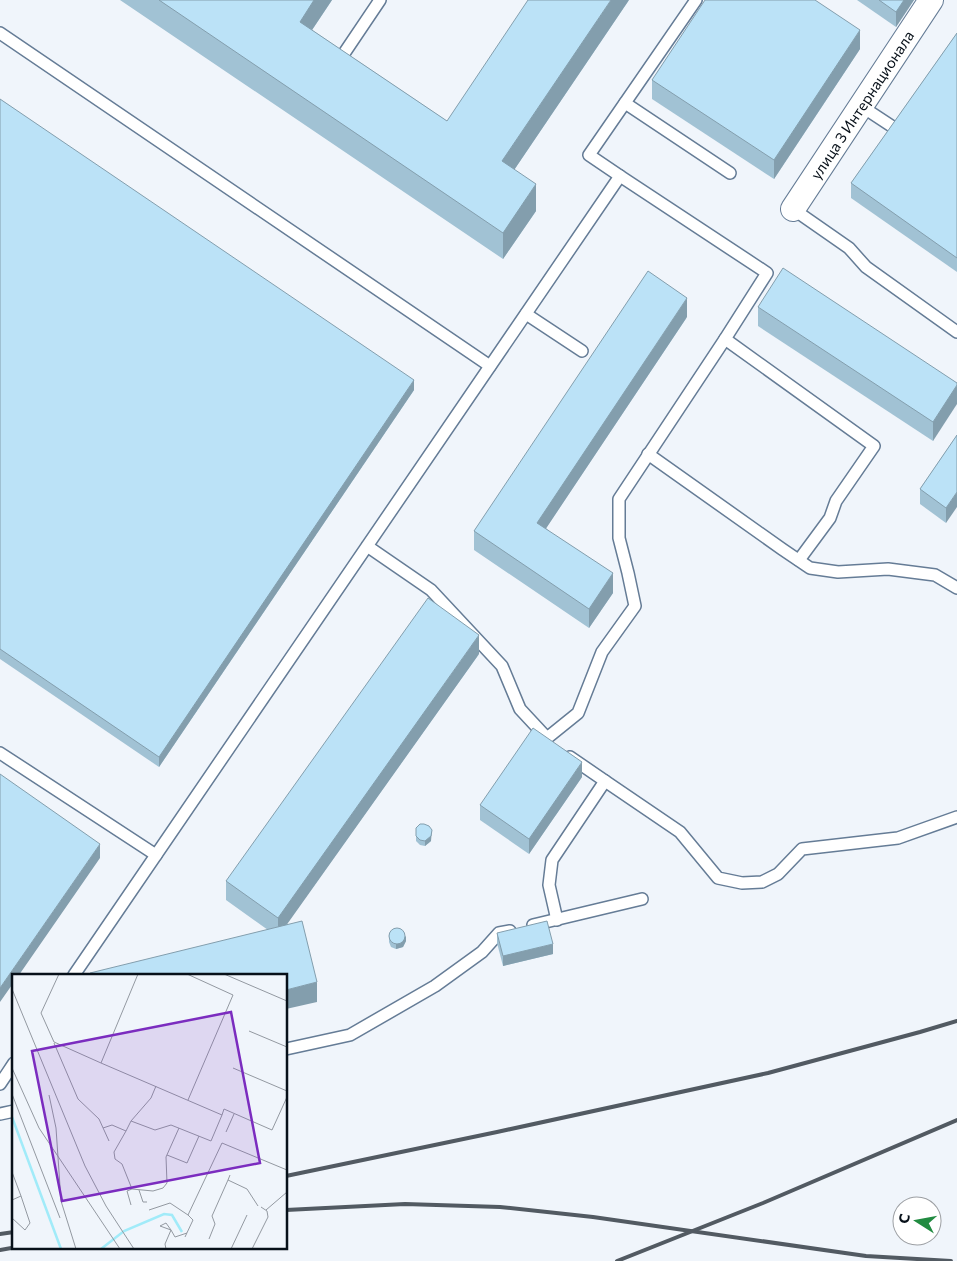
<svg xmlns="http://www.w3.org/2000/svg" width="957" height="1261" font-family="Commissioner,sans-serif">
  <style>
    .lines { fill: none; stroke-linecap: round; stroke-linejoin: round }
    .service-casing { stroke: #657c96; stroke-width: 14 }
    .minor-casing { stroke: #657c96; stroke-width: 26 }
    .service { stroke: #fff; stroke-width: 11 }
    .minor { stroke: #fff; stroke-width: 24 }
    .rail { stroke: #525a62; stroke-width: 4 }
    .wall { fill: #a1c2d4 }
    .shaded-wall { fill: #839ead }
    .building { fill: #bbe2f7; stroke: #839ead }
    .labels { text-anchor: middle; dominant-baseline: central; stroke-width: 4.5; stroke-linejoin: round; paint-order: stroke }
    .street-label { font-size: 15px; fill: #071019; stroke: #fff }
    .inset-river { fill: none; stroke: #a1ebf9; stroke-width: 2.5 }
    .inset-road { fill: none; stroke: #9399a1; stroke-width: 1 }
    .view { fill: #7b2cbf; fill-opacity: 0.15; stroke: #7b2cbf; stroke-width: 2.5 }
    .inset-edge { fill: none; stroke: #071019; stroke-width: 2.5 }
  </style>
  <rect width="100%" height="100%" fill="#f0f5fb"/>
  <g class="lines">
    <defs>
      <g id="service">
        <path d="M0 33 490 366"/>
        <path d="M345 52 380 0"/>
        <path d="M625 103 730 173"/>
        <path d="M861 106 899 131"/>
        <path d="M620 176 589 155 696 0"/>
        <path d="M793 209 849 248 866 267 957 332"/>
        <path d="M526 314 582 351"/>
        <path d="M725 339 874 446 836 501 830 518 799 560"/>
        <path d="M648 454 782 549 810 568 838 572 888 569 935 575 957 588"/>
        <path d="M0 753 156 855"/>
        <path d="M605 781 680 832 718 878 742 883 762 882 778 874 802 849 898 838 957 817"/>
        <path d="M557 920 549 885 552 860 605 781 570 757"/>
        <path d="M533 925 642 899"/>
        <path d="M74 975 620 176 767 273 725 339 619 499V538L628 573 635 606 602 652 578 713 547 738 520 709 502 666 431 590 367 546"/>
        <path d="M286 1049 350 1035 435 986 482 952 499 933 510 931"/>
        <path d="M0 1084 14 1063"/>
        <path d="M0 1114 14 1111"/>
      </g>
      <g id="minor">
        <path id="s1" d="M793 209 931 0"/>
      </g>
    </defs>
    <use href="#service" class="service-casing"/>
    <use href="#minor" class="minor-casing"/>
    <use href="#service" class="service"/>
    <use href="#minor" class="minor"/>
    <g class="rail">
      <path d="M286 1176 497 1132 768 1073 920 1032 957 1021"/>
      <path d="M286 1210 405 1204 500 1207 593 1217 866 1256 951 1261"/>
      <path d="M0 1234 14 1232"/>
      <path d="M0 1250 17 1247"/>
      <path d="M617 1261 763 1203 957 1120"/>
    </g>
  </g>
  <g class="wall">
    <path d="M120 0H332L312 30 447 121 629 0 514 170 536 211 503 259Z"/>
    <path d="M857 0H914L896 27Z"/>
    <path d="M957 33V272L851 198V183Z"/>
    <path d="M860 49 774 179 652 99V80Z"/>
    <path d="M0 99 414 390 159 767 0 659Z"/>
    <path d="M758 307 957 383 933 441 758 326Z"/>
    <path d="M687 317 546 528 613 593 589 628 474 550V531Z"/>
    <path d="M957 435 946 523 920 504V489Z"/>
    <path d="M479 654 286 925 317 1002 268 930 226 900V881Z"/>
    <path d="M582 777 529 854 480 820V805Z"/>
    <path d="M416 828 431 841 425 846 420 845 416 841Z"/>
    <path d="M497 933 553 954 503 966 497 943Z"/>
    <path d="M389 934 406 941 403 947 396 949 391 947 389 942Z"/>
  </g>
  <g class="shaded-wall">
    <path d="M314 0H332L300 48V22Z"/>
    <path d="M611 0H629L502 188V161Z"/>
    <path d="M904 0H914L896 27V12Z"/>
    <path d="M860 30V49L774 179V160Z"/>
    <path d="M536 184V211L503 259V233Z"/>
    <path d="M687 298V317L537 542V523Z"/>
    <path d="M414 380V390L159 767V757Z"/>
    <path d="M957 385V404L933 441V422Z"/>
    <path d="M957 492V507L946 523V508Z"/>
    <path d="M613 573V593L589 628V609Z"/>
    <path d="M479 635V654L278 937V918Z"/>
    <path d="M582 762V777L529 854V839Z"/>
    <path d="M432 830 431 841 425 846V841Z"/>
    <path d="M100 844V858L19 975H14V982L0 1002V988Z"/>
    <path d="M406 936V941L403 947 396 949V944Z"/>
    <path d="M553 944V954L503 966V956Z"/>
    <path d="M317 982V1002L286 1009V990Z"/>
  </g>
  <g class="building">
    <path d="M159 0H314L300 22 447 121 528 0H611L502 161 536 184 503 233Z"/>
    <path d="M705 0H815L860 30 774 160 652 80Z"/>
    <path d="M879 0H904L896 12Z"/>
    <path d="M957 33V258L851 183Z"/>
    <path d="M0 99 414 380 159 757 0 649Z"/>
    <path d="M783 268 957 383V385L933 422 758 307Z"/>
    <path d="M648 271 687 298 537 523 613 573 589 609 474 531Z"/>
    <path d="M957 435V492L946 508 920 489Z"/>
    <path d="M428 598 479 635 278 918 226 881Z"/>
    <path d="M533 728 582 762 529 839 480 805Z"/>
    <path d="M0 774 100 844 0 988Z"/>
    <path d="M420 824H424L429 826 432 830 431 836 425 841 420 840 416 836V828Z"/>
    <path d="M302 921 317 982 286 990V975H90V973Z"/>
    <path d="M547 921 553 944 503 956 497 933Z"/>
    <circle cx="397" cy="936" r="8"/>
  </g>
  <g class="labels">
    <g class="street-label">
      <text stroke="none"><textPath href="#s1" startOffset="125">улица 3 Интернационала</textPath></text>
    </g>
  </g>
  <g transform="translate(12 974)">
    <rect width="275" height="275" fill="#f0f5fb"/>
    <path class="inset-river" d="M0 143 49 275M89 275 112 257 152 240 160 241 170 258"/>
    <path class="inset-road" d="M47 0 29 39 42 68 89 89 210 141 199 167 159 151 143 156 119 147 139 124 144 112M175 0 221 21 176 126M212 0 275 27M0 15 73 192 94 232 122 275M237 57 275 73M42 69 66 125 87 145 97 167M89 89 126 0M0 94 27 154 108 275M221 94 275 117M0 120 48 244M37 121 44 154 49 227 64 275M210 141 212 135 260 156 275 123M91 154 100 151 114 157 119 147M114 157 102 178 103 185 110 190 120 215 141 217 151 214 155 209 154 183 167 154M214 158 222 140M155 181 175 189 187 162M0 198 9 222M218 201 216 206 235 215 246 232M127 216 131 228H135M0 226 9 222 18 249 13 256 0 244M119 231 115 217 120 215M137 236 158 229 176 241 210 169 275 196M254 236 275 218M173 263 181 246 176 241M197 265 203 250 200 242 216 206M154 275 153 270 159 256 148 252 154 249 159 256 163 263 175 259M219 275 235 241M240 275 256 243 255 237 249 233"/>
    <path class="view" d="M219 38 248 189 50 227 20 77Z"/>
    <rect width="275" height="275" class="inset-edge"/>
  </g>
  <g transform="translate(917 1221) rotate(281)"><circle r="24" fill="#ffffff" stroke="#9c9fa3"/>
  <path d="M0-4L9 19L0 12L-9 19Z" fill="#218b41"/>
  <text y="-8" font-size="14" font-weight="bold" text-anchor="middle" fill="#071019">С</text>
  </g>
</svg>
